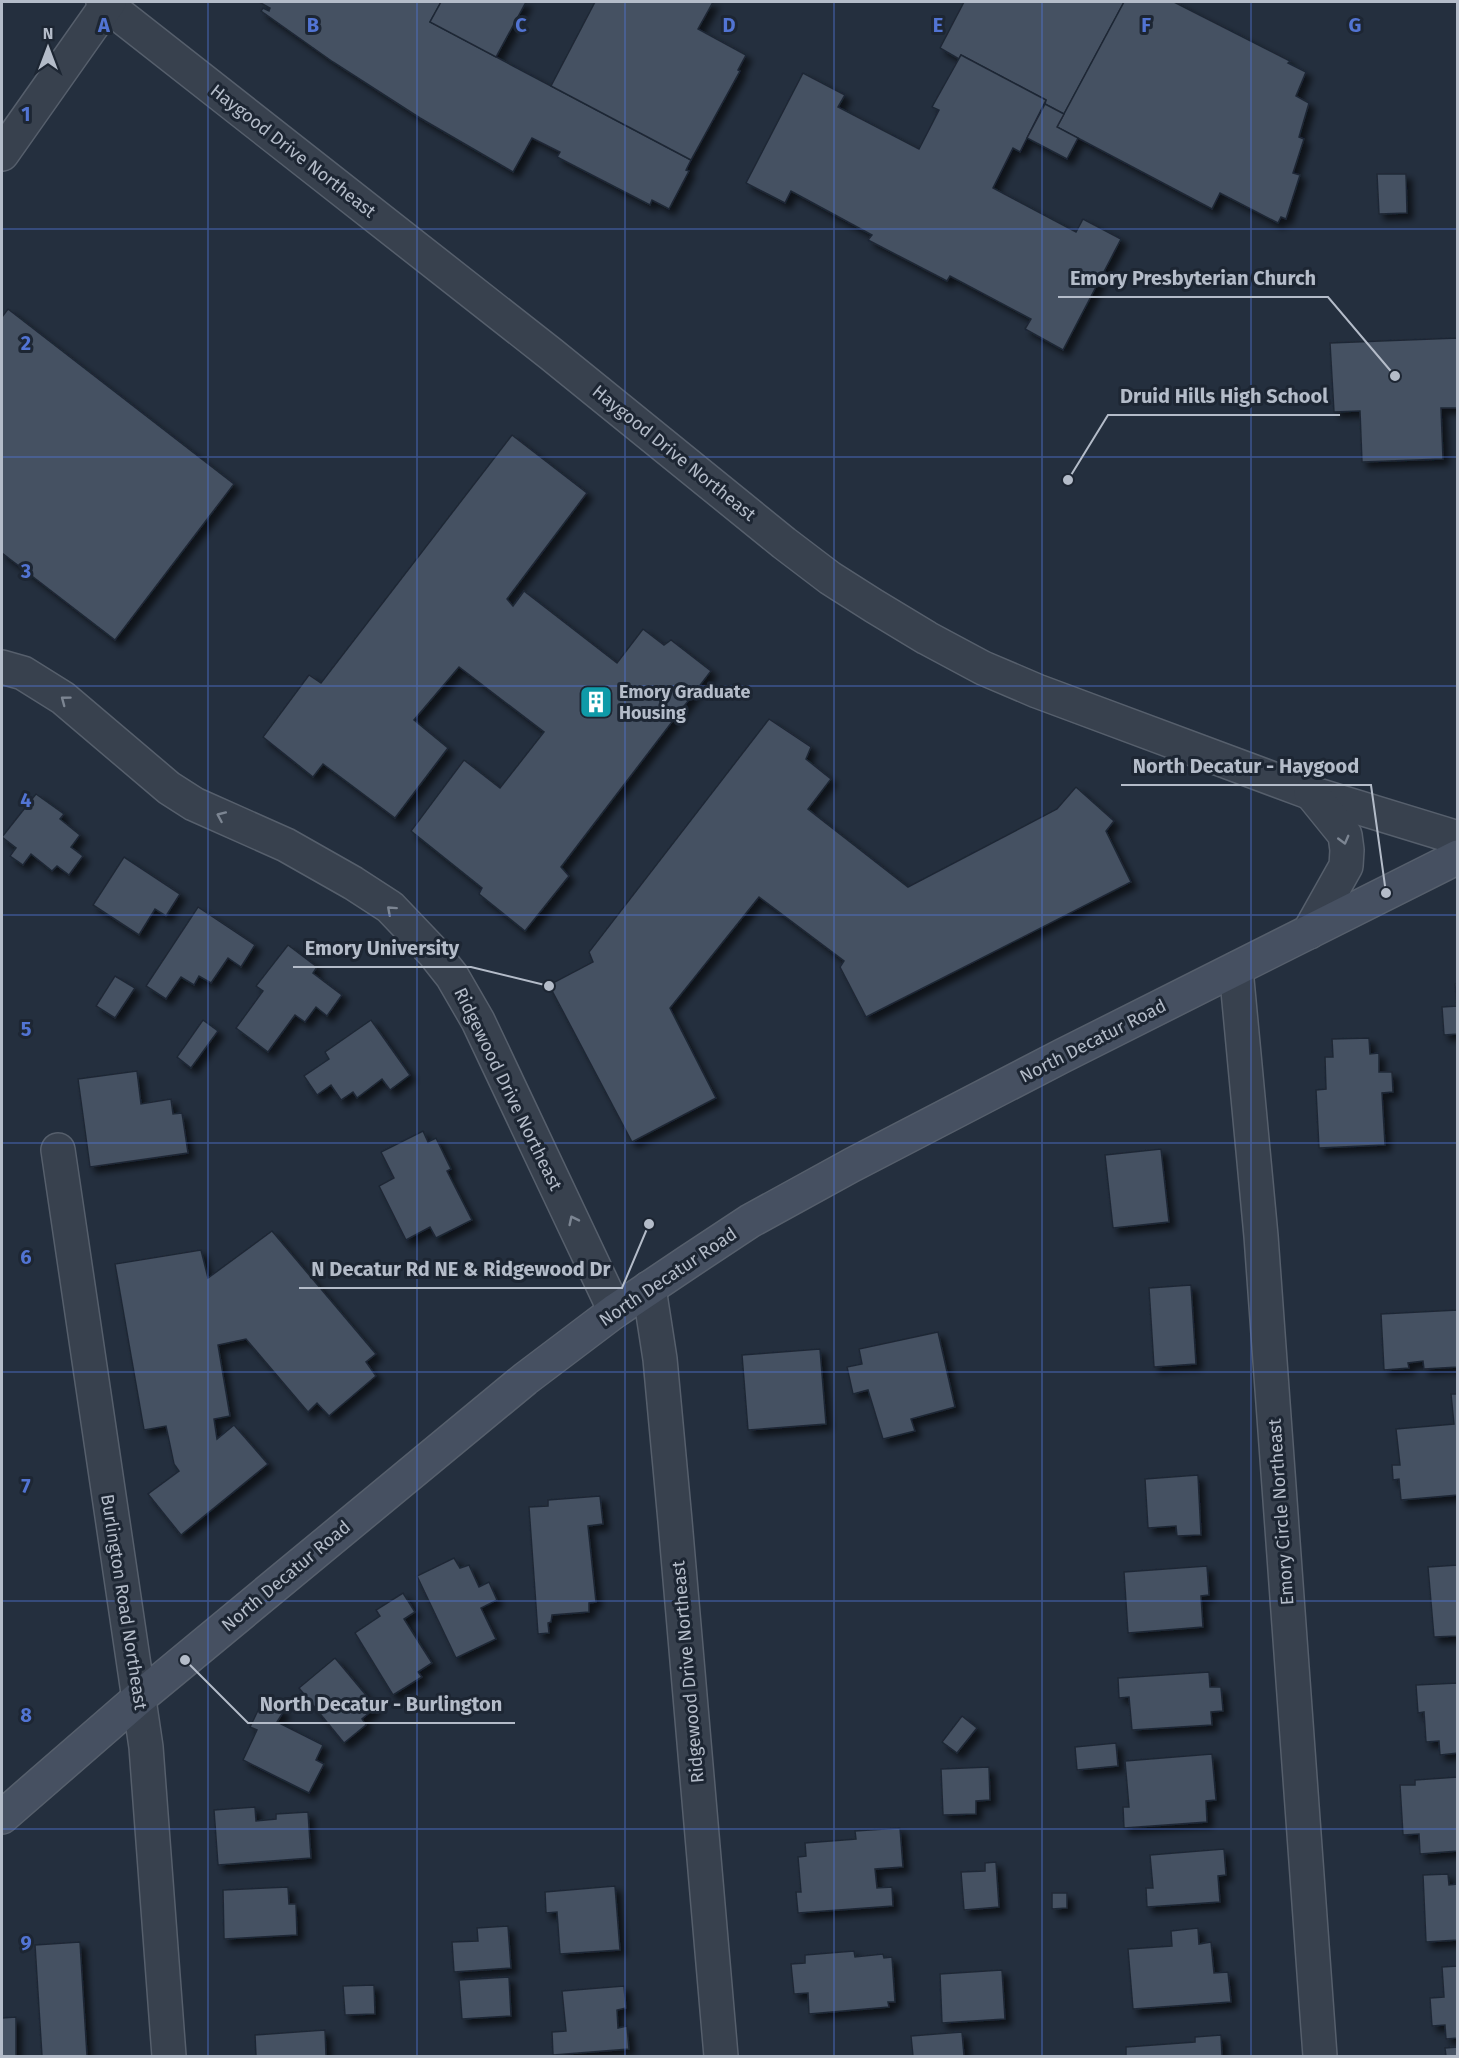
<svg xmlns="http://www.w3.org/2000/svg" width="1459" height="2058" font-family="'Fira Sans',sans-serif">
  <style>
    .building { fill: #455162; stroke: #1f2835; stroke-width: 1.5; filter: url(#shadow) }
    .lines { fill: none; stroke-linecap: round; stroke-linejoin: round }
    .street-casing { stroke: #565f6c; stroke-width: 36 }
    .secondary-casing { stroke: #565f6c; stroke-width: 36 }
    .street { stroke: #38414e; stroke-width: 33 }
    .secondary { stroke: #465061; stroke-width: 33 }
    .oneway { stroke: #7c8592 }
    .grid { fill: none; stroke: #5274d3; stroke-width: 1.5; stroke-opacity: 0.55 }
    .labels { text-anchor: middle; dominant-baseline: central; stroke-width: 6; stroke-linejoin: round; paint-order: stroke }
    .street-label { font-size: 18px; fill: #b4bcc9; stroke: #1d2633 }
    .poi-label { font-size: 18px; font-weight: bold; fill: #b4bcc9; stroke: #1d2633; text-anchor: start }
    .grid-label { font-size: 20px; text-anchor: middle; font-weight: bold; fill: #5274d3; stroke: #1d2633; stroke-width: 6; stroke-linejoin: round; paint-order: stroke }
    .leader { fill: none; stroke: #b4bcc9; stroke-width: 2 }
    .callout-dot { fill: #b4bcc9; stroke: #1d2633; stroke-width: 2 }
    .callout-label { font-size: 20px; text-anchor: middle; font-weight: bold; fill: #b4bcc9; stroke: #1d2633; stroke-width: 6; stroke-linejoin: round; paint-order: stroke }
  </style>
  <defs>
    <filter id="shadow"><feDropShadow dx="5.5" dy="5.5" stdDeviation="3" flood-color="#0009"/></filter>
  </defs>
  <rect width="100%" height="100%" fill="#242f3e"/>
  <g class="building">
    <path d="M259 2H441L430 22 691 160 686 170 689 171 669 209 652 200 650 205 557 157 560 152 532 138 513 172 420 118 333 62 261 11 263 8 269 11 270 8Z"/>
    <path d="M441 2H526L496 57 430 22Z"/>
    <path d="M595 2H713L698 29 746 55 738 70 740 71 691 160 551 86Z"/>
    <path d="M964 2H1124L1064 114 1045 104 1046 100 961 55 959 59 940 48Z"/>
    <path d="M1124 2H1174L1290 61 1288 63 1306 72 1296 96 1309 103 1299 137 1304 139 1293 173 1300 175 1286 219 1281 217 1278 223 1220 193 1212 209 1057 127Z"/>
    <path d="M961 55 1046 100 1020 152 1013 148 993 188 1076 232 1083 219 1121 239 1063 350 1025 329 1031 319 950 276 947 281 868 240 872 235 791 191 785 203 746 183 803 73 845 95 838 107 919 149 939 110 932 107Z"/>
    <path d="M1045 104 1064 114 1057 127 1078 138 1067 159 1027 138Z"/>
    <path d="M1377 174H1406L1407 213 1379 214Z"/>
    <path d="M8 309 234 484 115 640 2 553V317Z"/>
    <path d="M1458 338V408H1441L1443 459 1362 462 1360 411 1334 412 1330 343Z"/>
    <path d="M512 435 587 493 507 599 513 606 524 591 617 663 643 629 664 645 671 640 711 671 561 867 569 876 525 931 479 894 482 888 411 831 464 760 500 788 544 732 459 667 414 720 448 748 395 818 323 764 313 777 263 737 309 675 321 683Z"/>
    <path d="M769 719 811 747 806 759 831 779 808 809 908 887 1057 809 1076 787 1114 821 1106 831 1131 882 866 1017 840 967 844 961 759 897 670 1008 716 1098 632 1142 549 985 593 962 589 952Z"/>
    <path d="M36 794 64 814 60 819 80 835 71 847 83 856 69 875 57 866 52 871 31 854 23 865 10 856 16 848 2 837Z"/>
    <path d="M124 857 180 894 166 916 155 909 139 935 93 905Z"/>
    <path d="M198 907 255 945 241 967 228 958 211 983 199 976 194 985 181 977 166 999 146 986Z"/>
    <path d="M288 945 317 967 313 973 342 995 327 1016 316 1007 305 1022 295 1015 268 1052 236 1028 263 991 256 986Z"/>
    <path d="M115 976 135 988 115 1018 96 1006Z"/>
    <path d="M1458 983V1034L1444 1035 1442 1007 1457 1006 1455 984Z"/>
    <path d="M203 1020 218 1031 191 1068 177 1057Z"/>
    <path d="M371 1020 410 1075 390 1090 382 1079 357 1098 353 1092 341 1100 331 1085 317 1095 304 1076 329 1059 325 1052Z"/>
    <path d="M1369 1038 1370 1054 1379 1053V1072H1392L1393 1092 1382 1093 1385 1145 1319 1148 1316 1090 1326 1089 1325 1057H1333L1332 1039Z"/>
    <path d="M137 1071 141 1104 171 1099 173 1114 182 1113 188 1153 90 1167 78 1079Z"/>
    <path d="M423 1131 428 1142 436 1138 451 1169 447 1171 472 1220 436 1238 430 1227 406 1240 379 1186 394 1178 381 1152Z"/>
    <path d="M1161 1149 1169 1222 1113 1228 1105 1155Z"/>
    <path d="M272 1231 376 1354 366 1362 376 1376 329 1416 317 1403 308 1412 246 1339 218 1345 230 1416 214 1419 217 1439 234 1425 268 1464 181 1535 148 1494 179 1471 174 1464 166 1426 144 1430 115 1264 201 1250 208 1278Z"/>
    <path d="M1191 1285 1196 1364 1154 1367 1149 1288Z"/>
    <path d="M1458 1310V1367L1424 1369 1423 1361 1408 1363 1409 1368 1384 1370 1381 1314Z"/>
    <path d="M938 1332 955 1407 911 1419 915 1431 883 1439 868 1390 853 1394 847 1367 862 1364 859 1349Z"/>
    <path d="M820 1349 826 1424 748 1430 742 1355Z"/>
    <path d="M1451 1394H1458V1495L1401 1500 1399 1479 1393 1480 1392 1465H1400L1396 1429 1454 1424Z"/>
    <path d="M1198 1475 1201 1535 1177 1536 1176 1526 1148 1528 1145 1479Z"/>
    <path d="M600 1496 603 1524 588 1526 596 1602 589 1603V1612L552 1615 551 1622 548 1623 549 1633 538 1634 529 1507 548 1506V1500Z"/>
    <path d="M454 1558 460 1568 469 1565 479 1587 489 1582 497 1600 481 1608 496 1639 456 1658 417 1576Z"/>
    <path d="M1458 1565V1636L1434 1637 1428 1567Z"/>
    <path d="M1207 1566 1209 1595 1201 1596 1203 1627 1128 1633 1124 1572Z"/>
    <path d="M403 1593 415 1612 404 1619 432 1663 418 1672 422 1677 393 1695 355 1633 380 1616 376 1610Z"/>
    <path d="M335 1658 376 1707 362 1719 366 1725 344 1743 299 1688Z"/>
    <path d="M1209 1672 1210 1687H1221L1223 1711 1211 1712 1212 1725 1132 1730 1129 1697 1119 1698 1118 1678Z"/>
    <path d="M1458 1683V1753L1440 1755 1439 1741 1426 1742 1424 1712 1418 1713 1416 1685Z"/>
    <path d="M263 1700 284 1711 277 1722 323 1745 316 1760 324 1764 309 1793 243 1760 257 1730 250 1727Z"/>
    <path d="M962 1716 977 1728 957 1753 942 1742Z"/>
    <path d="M1116 1743 1118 1766 1077 1770 1075 1747Z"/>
    <path d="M1212 1754 1216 1800 1206 1801 1207 1822 1124 1828 1123 1807H1129L1125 1761Z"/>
    <path d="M989 1767 990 1800 976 1801V1814L943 1815 941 1769Z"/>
    <path d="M1458 1777V1851L1420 1854 1419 1834 1403 1835 1400 1785H1415V1780Z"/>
    <path d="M255 1807 256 1821 276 1819V1814L308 1812 311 1858 218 1865 214 1810Z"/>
    <path d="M900 1828 903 1867 875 1869 877 1888 892 1887 893 1906 798 1913 796 1892H801L798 1857 806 1856 805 1843 856 1839 855 1831Z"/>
    <path d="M1224 1849 1226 1875 1218 1876 1220 1902 1147 1907 1146 1888H1153L1150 1855Z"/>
    <path d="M996 1862 999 1907 964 1910 961 1872 985 1871V1863Z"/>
    <path d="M1448 1874 1449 1885 1458 1884V1940L1426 1942 1423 1875Z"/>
    <path d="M615 1886 620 1950 560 1954 557 1912 546 1913 545 1892Z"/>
    <path d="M288 1887 289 1904H296L297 1935 224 1939 223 1890Z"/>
    <path d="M1052 1893H1067V1908L1052 1909Z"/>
    <path d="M508 1926 511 1968 454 1972 452 1942 478 1941 477 1928Z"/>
    <path d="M1198 1928 1199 1944 1211 1942 1214 1973 1228 1972 1231 2002 1133 2009 1128 1949 1172 1946 1171 1931Z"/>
    <path d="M80 1942 87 2056H42L35 1945Z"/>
    <path d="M854 1951 855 1957 883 1954 884 1958 892 1957 895 2002H888L889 2007 809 2014 808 1993 794 1994 791 1964 805 1963V1955Z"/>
    <path d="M1458 1966V2038L1446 2039 1445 2025 1432 2026 1430 1998 1444 1997 1442 1967Z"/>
    <path d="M1002 1970 1005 2019 942 2023 940 1974Z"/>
    <path d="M509 1977 511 2016 462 2019 459 1980Z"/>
    <path d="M374 1985 375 2014 345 2015 343 1986Z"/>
    <path d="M624 1986 626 2008 617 2010 618 2028 627 2026 629 2049 553 2055 552 2032 566 2031 562 1991Z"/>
    <path d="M16 2017V2056H2V2018Z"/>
    <path d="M325 2030 326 2056H256L255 2035Z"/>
    <path d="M962 2032 964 2056H913L911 2036Z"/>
    <path d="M1221 2035 1222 2056H1126V2047L1195 2042V2037Z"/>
    <path d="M1458 2047V2056H1446L1445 2048Z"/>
  </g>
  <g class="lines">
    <defs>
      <g id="street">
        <path d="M103 2 551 354 784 543 830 578 874 606 927 638 983 668 1037 691 1311 793 1458 838"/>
        <path d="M2 154 109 2"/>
        <path d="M2 667 23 673 63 698 169 788 194 804 286 845 353 883 390 907 433 952 452 976 478 1021 615 1311"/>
        <path d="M1309 932 1346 866 1347 850 1345 835 1311 793"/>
        <path d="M1236 969 1261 1236 1320 2056"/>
        <path d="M58 1150 146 1747 169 2056"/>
        <path d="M649 1288 660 1359 675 1521 721 2056"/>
      </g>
      <path id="secondary" d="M2 1817 139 1698 525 1379 615 1311 688 1262 750 1221 852 1165 1062 1056 1458 857"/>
    </defs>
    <use href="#street" class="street-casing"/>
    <use href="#secondary" class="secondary-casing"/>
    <use href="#street" class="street"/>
    <use href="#secondary" class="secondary"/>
  </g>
  <defs><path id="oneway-chevron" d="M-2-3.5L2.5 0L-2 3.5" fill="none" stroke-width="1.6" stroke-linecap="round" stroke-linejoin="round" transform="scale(1.5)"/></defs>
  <g class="oneway">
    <use href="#oneway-chevron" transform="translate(65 700) rotate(-143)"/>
    <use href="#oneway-chevron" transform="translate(221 816) rotate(-156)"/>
    <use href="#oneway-chevron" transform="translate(1344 840) rotate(75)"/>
    <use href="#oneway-chevron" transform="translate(391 910) rotate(-138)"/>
    <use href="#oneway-chevron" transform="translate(573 1220) rotate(-116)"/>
  </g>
  <path class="grid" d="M208 2V2056M417 2V2056M625 2V2056M834 2V2056M1042 2V2056M1251 2V2056M2 229H1458M2 457H1458M2 686H1458M2 915H1458M2 1143H1458M2 1372H1458M2 1601H1458M2 1829H1458"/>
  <defs>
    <symbol id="building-square" viewBox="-11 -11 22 22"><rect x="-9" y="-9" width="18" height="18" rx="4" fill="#0f9aa8" stroke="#1d2633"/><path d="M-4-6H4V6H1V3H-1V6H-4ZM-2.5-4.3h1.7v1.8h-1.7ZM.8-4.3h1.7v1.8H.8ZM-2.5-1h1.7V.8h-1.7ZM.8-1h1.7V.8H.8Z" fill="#fff"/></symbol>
  </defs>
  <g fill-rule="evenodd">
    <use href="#building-square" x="577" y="683" width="38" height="38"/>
  </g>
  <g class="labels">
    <g class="street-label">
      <text transform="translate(293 151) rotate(38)">Haygood Drive Northeast</text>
      <text transform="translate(674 453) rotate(39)">Haygood Drive Northeast</text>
      <text transform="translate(1093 1041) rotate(-27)">North Decatur Road</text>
      <text transform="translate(508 1089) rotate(64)">Ridgewood Drive Northeast</text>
      <text transform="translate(668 1277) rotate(-34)">North Decatur Road</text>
      <text transform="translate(1281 1512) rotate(-94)">Emory Circle Northeast</text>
      <text transform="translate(286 1576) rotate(-40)">North Decatur Road</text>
      <text transform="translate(124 1602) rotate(81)">Burlington Road Northeast</text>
      <text transform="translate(688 1672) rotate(-95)">Ridgewood Drive Northeast</text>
    </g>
    <g class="poi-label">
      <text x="619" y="692">Emory Graduate<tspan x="619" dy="21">Housing</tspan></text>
    </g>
  </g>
  <g class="grid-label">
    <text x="104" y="32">A</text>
    <text x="313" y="32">B</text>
    <text x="521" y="32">C</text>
    <text x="729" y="32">D</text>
    <text x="938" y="32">E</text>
    <text x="1146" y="32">F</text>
    <text x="1355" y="32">G</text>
    <text x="26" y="121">1</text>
    <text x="26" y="350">2</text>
    <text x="26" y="578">3</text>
    <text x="26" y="807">4</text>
    <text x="26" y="1036">5</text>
    <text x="26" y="1264">6</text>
    <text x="26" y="1493">7</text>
    <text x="26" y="1722">8</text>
    <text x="26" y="1950">9</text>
  </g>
  <path class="leader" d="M1395 376L1328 297H1058M1068 480L1108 415H1340M1386 893L1371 785H1121M549 986L471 967H293M649 1224L622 1288H299M185 1660L248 1723H515"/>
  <g class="callout-dot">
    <circle cx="1395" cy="376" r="6"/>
    <circle cx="1068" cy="480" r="6"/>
    <circle cx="1386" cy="893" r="6"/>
    <circle cx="549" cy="986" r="6"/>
    <circle cx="649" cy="1224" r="6"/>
    <circle cx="185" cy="1660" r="6"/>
  </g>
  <g class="callout-label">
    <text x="1193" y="285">Emory Presbyterian Church</text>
    <text x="1224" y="403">Druid Hills High School</text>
    <text x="1246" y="773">North Decatur - Haygood</text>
    <text x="382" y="955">Emory University</text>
    <text x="461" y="1276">N Decatur Rd NE &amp; Ridgewood Dr</text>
    <text x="381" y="1711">North Decatur - Burlington</text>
  </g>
  <rect width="1459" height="2058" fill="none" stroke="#b4bcc9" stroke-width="6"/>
  <g transform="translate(48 48)" stroke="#1d2633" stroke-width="4.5" paint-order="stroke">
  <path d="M0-4.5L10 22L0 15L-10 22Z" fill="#b4bcc9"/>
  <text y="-9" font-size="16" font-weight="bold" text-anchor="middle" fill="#b4bcc9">N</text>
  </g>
</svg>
